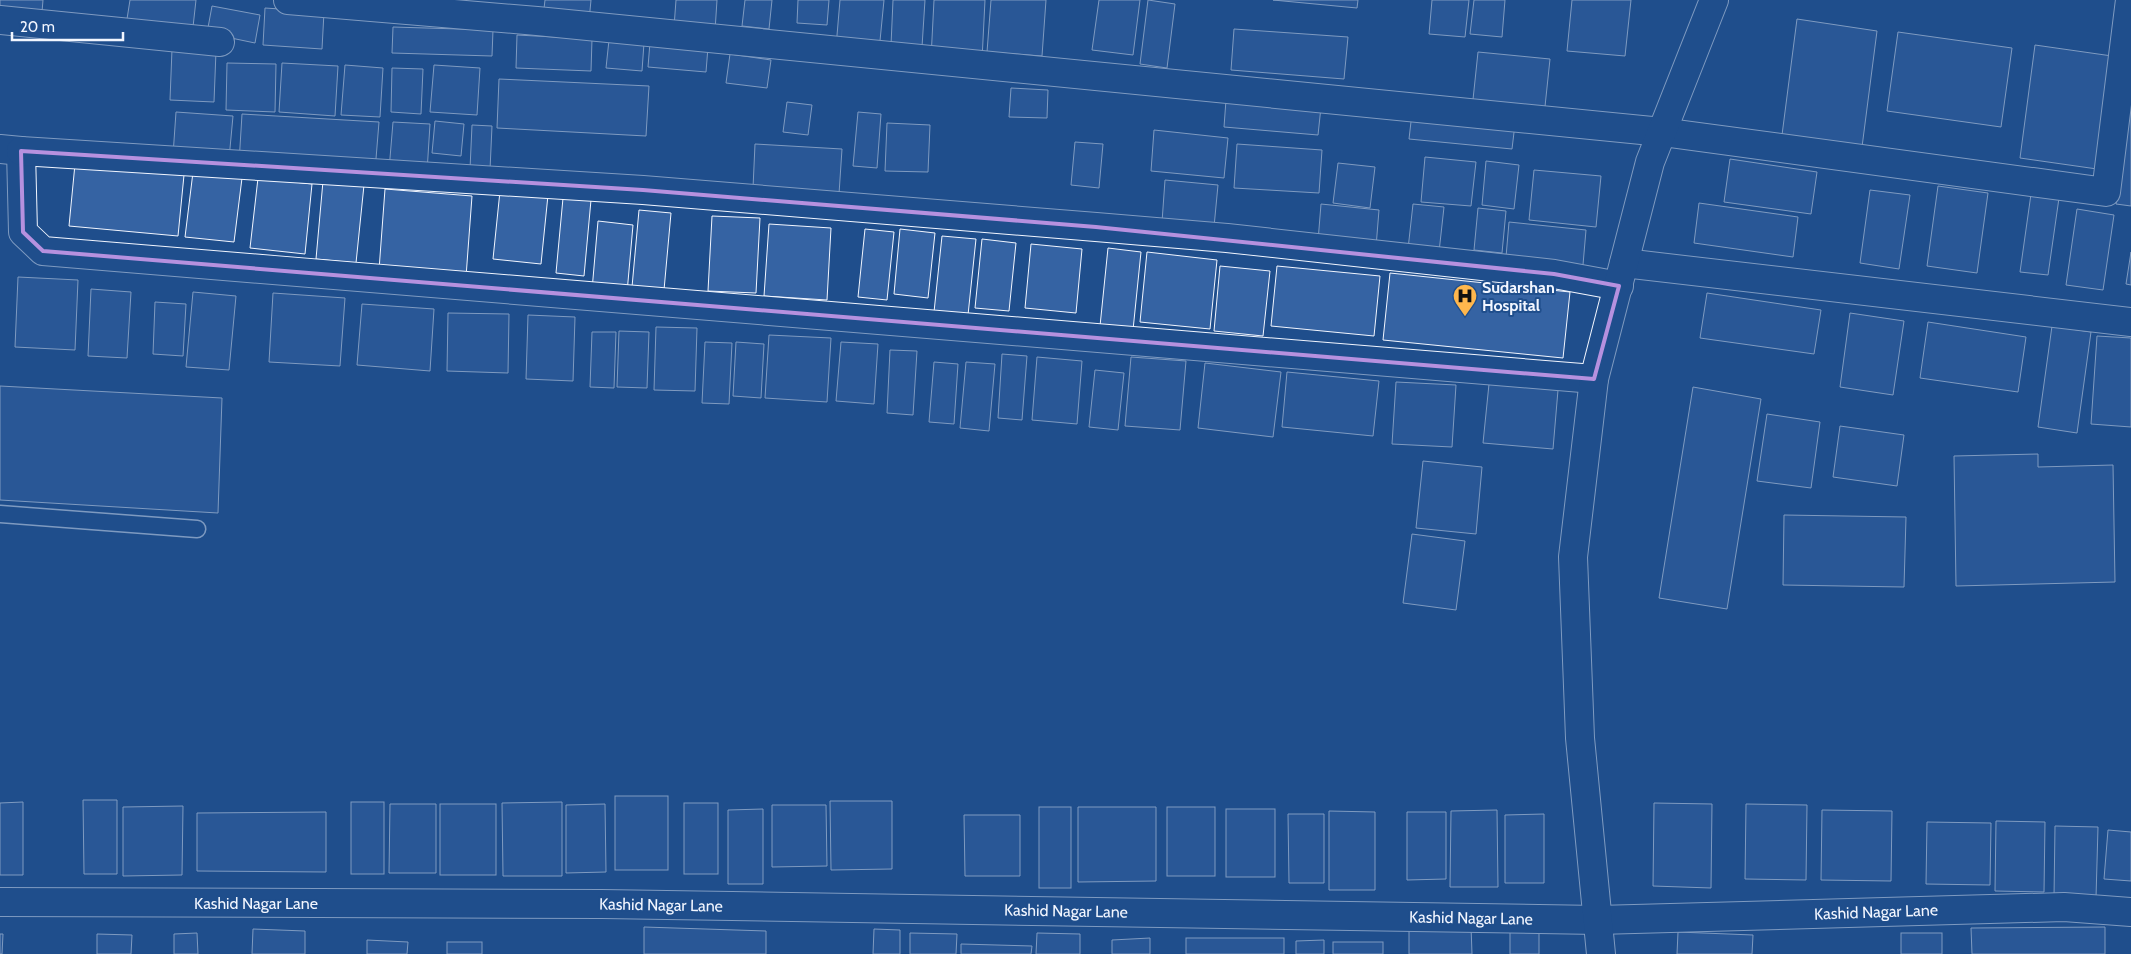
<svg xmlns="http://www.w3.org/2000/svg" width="2131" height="954" font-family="Cabin,sans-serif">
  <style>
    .building { fill: #3563a3; stroke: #f2f6ff }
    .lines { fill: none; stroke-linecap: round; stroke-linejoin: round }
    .service-casing { stroke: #f2f6ff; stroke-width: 19 }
    .minor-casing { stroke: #f2f6ff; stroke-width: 30 }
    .service { stroke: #1f4e8c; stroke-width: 16 }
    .minor { stroke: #1f4e8c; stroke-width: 28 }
    .marked { fill: none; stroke: #b691df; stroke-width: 4; stroke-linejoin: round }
    .labels { text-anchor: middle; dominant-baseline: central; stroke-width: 4; stroke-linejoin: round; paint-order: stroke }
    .poi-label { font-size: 16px; font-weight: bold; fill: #f2f6ff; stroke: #1f4e8c; text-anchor: start }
    .street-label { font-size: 16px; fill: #f2f6ff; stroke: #1f4e8c }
  </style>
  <rect width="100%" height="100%" fill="#1f4e8c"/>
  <g class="building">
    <path d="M0 0H43L42 12 0 11Z"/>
    <path d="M130 0H196L193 27 127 19Z"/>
    <path d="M545 0H591L589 21 543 17Z"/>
    <path d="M676 0H717L715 31 674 27Z"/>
    <path d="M745 0H772L769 29 742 26Z"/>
    <path d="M798 0H829L827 25 797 23Z"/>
    <path d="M840 0H884L879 51 836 47Z"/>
    <path d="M893 0H925L922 47 891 45Z"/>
    <path d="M934 0H985L982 60 931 58Z"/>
    <path d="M991 0H1046L1042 56 987 52Z"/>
    <path d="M1099 0H1140L1133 55 1092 50Z"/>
    <path d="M1148 0 1175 4 1167 68 1140 64Z"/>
    <path d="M1273 0H1358L1357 8Z"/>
    <path d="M1432 0H1469L1465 37 1429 34Z"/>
    <path d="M1474 0H1505L1502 37 1470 34Z"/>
    <path d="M1572 0H1631L1625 56 1567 51Z"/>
    <path d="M212 6 260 15 255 43 207 33Z"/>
    <path d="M265 8 324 12 322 49 263 45Z"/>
    <path d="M1797 19 1877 31 1862 147 1782 135Z"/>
    <path d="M393 27 493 30 492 56 392 53Z"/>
    <path d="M1234 29 1348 37 1344 79 1231 70Z"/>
    <path d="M1898 32 2012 48 2001 127 1887 111Z"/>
    <path d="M517 35 592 39 591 71 516 68Z"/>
    <path d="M609 40 644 43 642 71 606 68Z"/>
    <path d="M650 42 708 47 706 72 648 67Z"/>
    <path d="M2035 45 2112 56 2097 169 2020 158Z"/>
    <path d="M172 49 216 51 214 102 170 100Z"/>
    <path d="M1478 52 1550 59 1544 116 1472 109Z"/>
    <path d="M730 54 771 60 767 88 726 83Z"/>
    <path d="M227 63 276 64 275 112 226 110Z"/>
    <path d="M282 63 338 66 335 116 279 112Z"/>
    <path d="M345 65 383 68 380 117 341 115Z"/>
    <path d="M434 65 480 68 477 115 430 112Z"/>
    <path d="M392 68 423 69 421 114 391 112Z"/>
    <path d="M499 79 649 86 646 136 497 128Z"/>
    <path d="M1011 88 1048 90 1047 118 1009 117Z"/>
    <path d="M1226 100 1321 107 1318 135 1224 127Z"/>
    <path d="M2131 101V206L2116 204Z"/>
    <path d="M787 102 812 105 808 135 783 132Z"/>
    <path d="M176 112 233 116 229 159 173 155Z"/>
    <path d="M858 112 881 114 877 168 853 166Z"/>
    <path d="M1412 113 1515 124 1512 149 1409 139Z"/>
    <path d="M242 114 379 122 375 171 239 163Z"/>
    <path d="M435 121 464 124 461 156 432 153Z"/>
    <path d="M393 122 430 124 427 172 389 170Z"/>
    <path d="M887 123 930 125 928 172 885 171Z"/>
    <path d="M472 125 492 126 490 170 470 169Z"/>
    <path d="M1154 130 1228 138 1224 178 1151 171Z"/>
    <path d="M1075 142 1103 144 1099 188 1071 185Z"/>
    <path d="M755 144 842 149 839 194 753 188Z"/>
    <path d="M1237 144 1322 150 1319 193 1234 188Z"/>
    <path d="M1425 157 1476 162 1471 206 1421 202Z"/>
    <path d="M1730 159 1817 172 1811 214 1724 202Z"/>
    <path d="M1486 161 1519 165 1514 209 1482 205Z"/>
    <path d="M1338 163 1375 167 1370 208 1333 203Z"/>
    <path d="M75 164 184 175 178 236 69 226Z"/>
    <path d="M1534 170 1601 176 1596 227 1529 220Z"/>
    <path d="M193 172 242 178 234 242 185 237Z"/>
    <path d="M258 178 312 184 305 254 250 248Z"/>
    <path d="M1165 180 1218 185 1214 227 1162 222Z"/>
    <path d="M323 181 364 185 356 263 316 259Z"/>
    <path d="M1938 186 1988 193 1977 273 1927 266Z"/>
    <path d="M385 189 472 196 466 277 379 270Z"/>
    <path d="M1870 190 1910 195 1899 269 1860 263Z"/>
    <path d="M500 191 548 195 541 264 493 259Z"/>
    <path d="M2031 194 2059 198 2048 275 2020 272Z"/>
    <path d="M563 198 591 200 584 276 556 273Z"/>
    <path d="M1699 203 1798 217 1793 257 1694 243Z"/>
    <path d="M1321 204 1379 210 1376 247 1318 241Z"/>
    <path d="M1413 204 1444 207 1439 252 1408 249Z"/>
    <path d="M1478 208 1506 211 1502 253 1474 250Z"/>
    <path d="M2077 209 2114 215 2103 290 2066 285Z"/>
    <path d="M639 210 671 213 664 290 632 287Z"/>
    <path d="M712 216 760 218 756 293 708 291Z"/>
    <path d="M598 221 633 225 627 293 592 290Z"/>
    <path d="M1509 222 1586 230 1583 265 1506 257Z"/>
    <path d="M769 224 831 228 827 300 764 296Z"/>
    <path d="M865 229 894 232 887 300 858 297Z"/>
    <path d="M900 229 935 233 928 298 894 294Z"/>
    <path d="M942 236 976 239 968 315 934 312Z"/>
    <path d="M982 239 1016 243 1009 311 975 308Z"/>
    <path d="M1031 244 1082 249 1076 313 1025 308Z"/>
    <path d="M1108 248 1141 252 1133 330 1100 326Z"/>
    <path d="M1147 252 1217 260 1210 329 1140 322Z"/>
    <path d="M2131 252V285L2126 284Z"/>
    <path d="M1220 266 1270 271 1263 336 1214 331Z"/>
    <path d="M1277 266 1380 276 1374 336 1271 326Z"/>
    <path d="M1390 273 1570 292 1563 358 1383 340Z"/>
    <path d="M18 277 78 280 75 350 15 347Z"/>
    <path d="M91 289 131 292 127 358 88 356Z"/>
    <path d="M193 292 236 296 229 370 186 367Z"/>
    <path d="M273 293 345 298 340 366 269 362Z"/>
    <path d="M1707 293 1821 310 1814 354 1700 338Z"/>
    <path d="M155 302 186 304 183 356 153 354Z"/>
    <path d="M362 304 434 309 430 371 357 365Z"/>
    <path d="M448 313 509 314 508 373 447 371Z"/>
    <path d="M1850 313 1904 321 1893 395 1840 387Z"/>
    <path d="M528 315 575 317 573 381 526 379Z"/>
    <path d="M1928 322 2026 337 2018 392 1920 378Z"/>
    <path d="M2052 326 2091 332 2077 433 2038 427Z"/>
    <path d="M656 327 697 328 695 391 654 390Z"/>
    <path d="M619 331 649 332 647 388 617 387Z"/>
    <path d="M592 332H616L614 388 590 387Z"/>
    <path d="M769 335 831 338 827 402 765 398Z"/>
    <path d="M2097 336 2131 338V427L2091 424Z"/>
    <path d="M705 342 732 343 729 404 702 403Z"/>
    <path d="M736 342 764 344 761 398 733 396Z"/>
    <path d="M841 342 878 344 874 404 836 401Z"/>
    <path d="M890 350 917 351 913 415 887 413Z"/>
    <path d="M1002 354 1027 356 1022 420 998 418Z"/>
    <path d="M1037 357 1082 361 1077 424 1032 420Z"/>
    <path d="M1131 357 1186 361 1180 430 1125 426Z"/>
    <path d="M934 362 958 364 954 424 929 422Z"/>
    <path d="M966 362 995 364 989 431 960 428Z"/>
    <path d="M1205 363 1281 372 1273 437 1198 428Z"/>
    <path d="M1095 370 1124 373 1118 430 1089 427Z"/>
    <path d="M1287 372 1379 381 1373 436 1282 427Z"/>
    <path d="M1396 382 1456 385 1452 447 1392 444Z"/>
    <path d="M1489 384 1558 390 1553 449 1483 443Z"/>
    <path d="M0 386 222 398 218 513 0 500Z"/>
    <path d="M1693 387 1761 399 1727 609 1659 598Z"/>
    <path d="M1767 414 1820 422 1811 488 1757 481Z"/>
    <path d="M1840 426 1904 435 1897 486 1833 477Z"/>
    <path d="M2038 454V467L2113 465 2115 582 1956 586 1954 456Z"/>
    <path d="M1423 461 1482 467 1476 534 1416 528Z"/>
    <path d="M1784 515 1906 517 1904 587 1783 585Z"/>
    <path d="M1412 534 1465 541 1456 610 1403 603Z"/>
    <rect x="615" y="796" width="53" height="74"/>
    <path d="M83 800H117V874H84Z"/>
    <path d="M830 801H892V869L831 870Z"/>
    <path d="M23 802V875H0V803Z"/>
    <rect x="351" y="802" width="33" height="72"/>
    <path d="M562 802V876H503L502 803Z"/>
    <rect x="684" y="803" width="34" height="71"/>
    <path d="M1654 803 1712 804 1711 888 1653 886Z"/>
    <path d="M390 804H436V873H389Z"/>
    <rect x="440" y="804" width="56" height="71"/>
    <path d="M605 804 606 872 566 873V805Z"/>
    <path d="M1746 804 1807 805 1806 880 1745 879Z"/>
    <path d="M772 805H826L827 866 772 867Z"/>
    <path d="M183 806 182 875 123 876V807Z"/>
    <rect x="1039" y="807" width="32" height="81"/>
    <path d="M1078 807H1156V881L1078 882Z"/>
    <rect x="1167" y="807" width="48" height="69"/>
    <path d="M763 809V884H728V810Z"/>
    <rect x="1226" y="809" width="49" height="68"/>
    <path d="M1497 810 1498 887H1450L1451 811Z"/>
    <path d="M1822 810 1892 811 1891 881 1821 880Z"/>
    <path d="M1329 811 1375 812V890H1329Z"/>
    <path d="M326 812V872L197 871V813Z"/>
    <path d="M1407 812H1446V879L1407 880Z"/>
    <path d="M1288 814H1324V883H1289Z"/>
    <path d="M1544 814V883H1505V815Z"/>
    <path d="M964 815H1020V876H965Z"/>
    <path d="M1996 821 2045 822 2044 892 1995 891Z"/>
    <path d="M1927 822 1991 823 1990 885 1926 884Z"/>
    <path d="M2055 826 2098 827 2096 898 2054 897Z"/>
    <path d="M2108 830 2131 832V881L2104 879Z"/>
    <rect x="1510" y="925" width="29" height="29"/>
    <path d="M1471 926 1472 954H1409V927Z"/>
    <path d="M644 927 766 931V954H644Z"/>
    <path d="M2105 927V954H1972L1971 928Z"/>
    <path d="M253 929 305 931V954H252Z"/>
    <path d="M874 929 900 930V954H873Z"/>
    <path d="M1678 932 1753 935 1752 954H1677Z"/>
    <path d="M197 933 198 954H174V934Z"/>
    <path d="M910 933 957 934 956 954H910Z"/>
    <path d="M1037 933 1080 934V954H1036Z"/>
    <rect x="1901" y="933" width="41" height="21"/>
    <path d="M0 934H3L2 954H0Z"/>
    <path d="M97 934 132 935 131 954H97Z"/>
    <path d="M1150 938V954H1112V940Z"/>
    <rect x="1186" y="938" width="98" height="16"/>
    <path d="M367 940 408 942 407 954H367Z"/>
    <path d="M1324 940V954H1296V941Z"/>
    <rect x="447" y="942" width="35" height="12"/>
    <rect x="1333" y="942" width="50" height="12"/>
    <path d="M961 944 1032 946 1031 954H961Z"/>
  </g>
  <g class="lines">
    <defs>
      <path id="service" d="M0 514 197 529"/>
      <g id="minor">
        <path d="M288 0 537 21 1662 132 2106 192 2130 0"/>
        <path d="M0 20 220 42"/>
        <path d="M0 149 21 151 23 232 43 251 1594 379"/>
        <path d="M21 151 643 190 1096 227 1227 238 1554 274 1619 286"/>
        <path d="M1624 263 2131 322"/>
        <path d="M0 902 602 904 1598 920 2064 907 2131 912"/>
        <path d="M1601 954 1580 738 1573 557 1594 379 1650 162 1714 0"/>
      </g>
    </defs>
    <use href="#service" class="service-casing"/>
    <use href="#minor" class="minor-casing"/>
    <use href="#service" class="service"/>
    <use href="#minor" class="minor"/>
  </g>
  <path d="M0 0H2131V954H0ZM21 151 643 190 1096 227 1554 274 1619 286 1594 379 43 251 23 232Z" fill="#1f4e8c" fill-opacity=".55" fill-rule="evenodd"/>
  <path class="marked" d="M21 151 643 190 1096 227 1554 274 1619 286 1594 379 43 251 23 232Z"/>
  <defs>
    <symbol id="hospital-pin" viewBox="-11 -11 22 30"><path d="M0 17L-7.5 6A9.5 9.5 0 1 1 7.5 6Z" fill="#ffb74d" stroke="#1f4e8c"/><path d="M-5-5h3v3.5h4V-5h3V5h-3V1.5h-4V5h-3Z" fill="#111"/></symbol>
  </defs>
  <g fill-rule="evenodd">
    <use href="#hospital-pin" x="1451" y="282" width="28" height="38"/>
  </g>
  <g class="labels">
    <g class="poi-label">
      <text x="1482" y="287">Sudarshan<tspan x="1482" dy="18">Hospital</tspan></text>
    </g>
    <g class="street-label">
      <text x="256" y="903">Kashid Nagar Lane</text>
      <text transform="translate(661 905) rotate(1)">Kashid Nagar Lane</text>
      <text transform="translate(1066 911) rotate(1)">Kashid Nagar Lane</text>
      <text transform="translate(1876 912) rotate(-2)">Kashid Nagar Lane</text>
      <text transform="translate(1471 918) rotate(1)">Kashid Nagar Lane</text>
    </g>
  </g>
  <path d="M12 32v8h111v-8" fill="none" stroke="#f2f6ff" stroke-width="2.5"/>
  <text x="20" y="32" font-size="15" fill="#f2f6ff" stroke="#1f4e8c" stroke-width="4" paint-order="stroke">20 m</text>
</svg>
